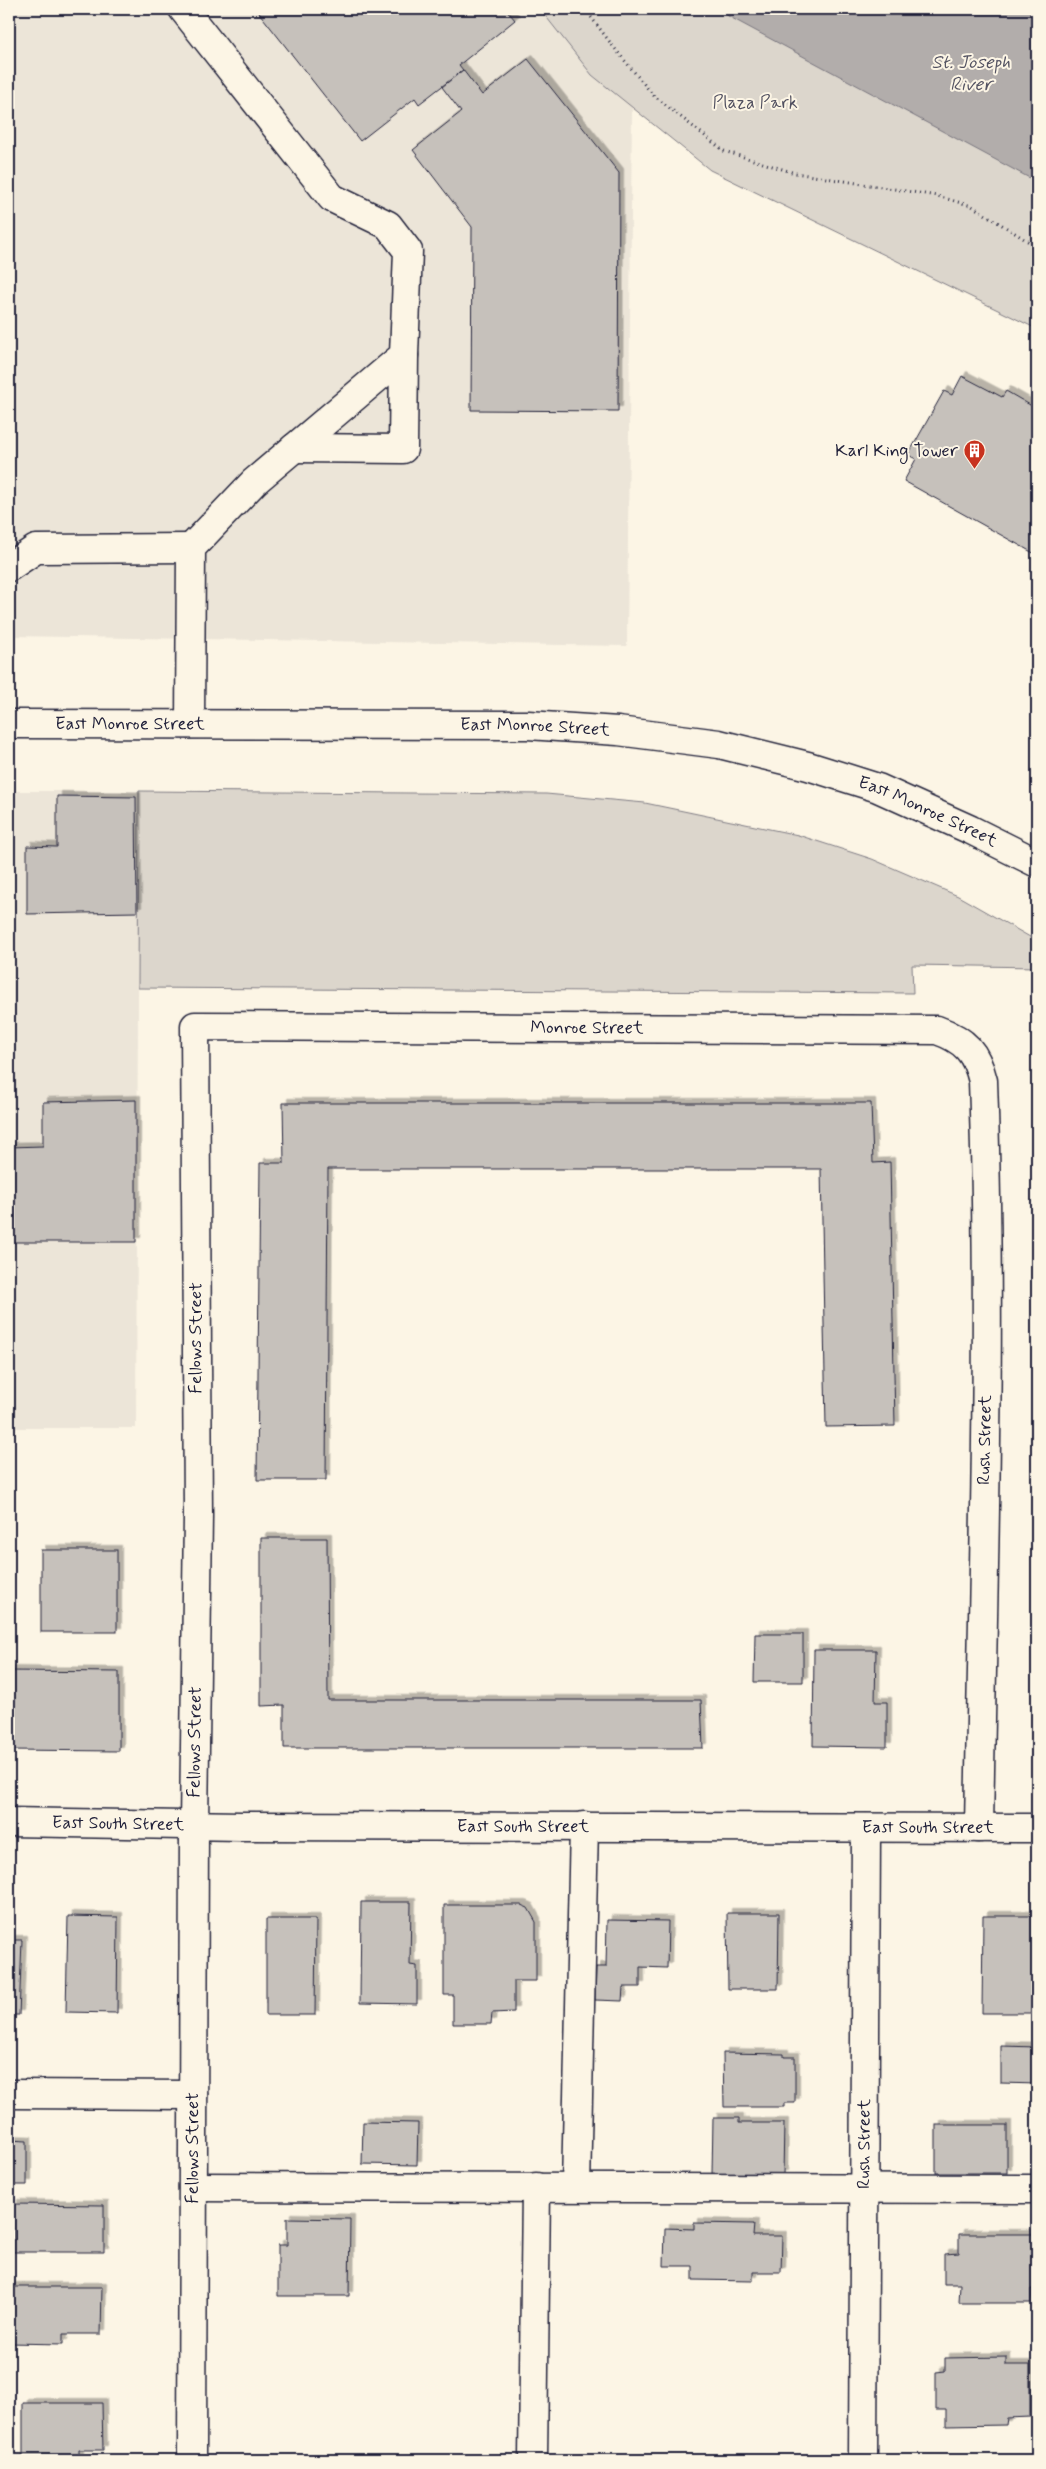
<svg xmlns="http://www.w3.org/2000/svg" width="1046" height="2469" font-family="Mynerve,sans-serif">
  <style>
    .built { fill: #ece5d8 }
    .green { fill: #dcd6cc; stroke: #7f7c84 }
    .water { fill: #b2adab; stroke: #78757e }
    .building { fill: #c6c1bb; stroke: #22223b; filter: url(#shadow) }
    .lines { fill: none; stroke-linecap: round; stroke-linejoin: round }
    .minor-casing { stroke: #22223b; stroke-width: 31 }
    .major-casing { stroke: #22223b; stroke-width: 31 }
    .path { stroke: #22223b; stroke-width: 3; stroke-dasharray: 1 4; stroke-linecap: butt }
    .minor { stroke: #fcf5e5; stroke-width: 28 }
    .major { stroke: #fcf5e5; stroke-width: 28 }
    .labels { text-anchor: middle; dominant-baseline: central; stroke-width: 4; stroke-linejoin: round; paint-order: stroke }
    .park-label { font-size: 18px; fill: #504f5f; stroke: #fcf5e5 }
    .poi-label { font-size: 18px; fill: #22223b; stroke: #fcf5e5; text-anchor: end }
    .street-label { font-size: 18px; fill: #22223b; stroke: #fcf5e5 }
    .water-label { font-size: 19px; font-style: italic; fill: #545362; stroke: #fcf5e5 }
  </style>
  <defs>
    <filter id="shadow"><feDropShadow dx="4.5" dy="-4.5" stdDeviation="0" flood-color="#0004"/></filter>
  </defs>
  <rect width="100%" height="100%" fill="#fcf5e5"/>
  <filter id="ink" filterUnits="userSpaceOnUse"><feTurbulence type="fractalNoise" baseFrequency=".02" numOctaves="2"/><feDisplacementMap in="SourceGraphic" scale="10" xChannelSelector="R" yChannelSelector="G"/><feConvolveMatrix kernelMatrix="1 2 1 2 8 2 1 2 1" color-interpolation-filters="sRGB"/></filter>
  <g filter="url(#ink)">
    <g class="built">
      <path d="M9 9H540L592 75 632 106 627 646 9 636Z"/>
      <path d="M9 791H139L136 1428H9Z"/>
    </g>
    <g class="green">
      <path d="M540 9H750L1037 164V329L710 170 592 75Z"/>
      <path d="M139 791 546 794 645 803 798 835 872 859 958 896 1037 941V967L912 965 913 993 138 988Z"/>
    </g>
    <path class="water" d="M722 9H1037V182L728 16Z"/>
    <g class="building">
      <path d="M256 9H506L515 20 459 65 463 70 419 104 415 98 360 141Z"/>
      <path d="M528 59 619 173 618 411 471 410 472 227 413 150 461 112 442 87 463 70 482 95Z"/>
      <path d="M962 376 1002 397 1006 391 1037 409V555L904 481 916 459 908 455 944 391 952 395Z"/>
      <path d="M57 796 136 797 137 912 27 914V846L57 847Z"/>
      <path d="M136 1100V1242H9V1147L43 1146V1102Z"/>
      <path d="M283 1103H871L873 1163 890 1162 895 1426 826 1427 821 1169H328L326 1480H257L260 1163H284Z"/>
      <path d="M261 1538H327L328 1700H701L703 1748H284V1705L261 1706Z"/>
      <rect x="41" y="1550" width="76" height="82"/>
      <path d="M755 1634H803V1682H754Z"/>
      <path d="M814 1650H876L875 1702H887V1747L813 1746Z"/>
      <path d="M9 1671 119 1672V1751L9 1750Z"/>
      <path d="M361 1902H411L410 1965 417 1966V2004L360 2003Z"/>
      <path d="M444 1905H521L528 1908 536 1922V1981H514V2012L492 2013 491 2024H453V1995H444Z"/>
      <path d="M9 1911V1940H22L19 2015H9Z"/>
      <path d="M727 1913H779L778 1989H728Z"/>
      <path d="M68 1916 118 1917 117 2013 66 2012Z"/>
      <path d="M983 1916H1035V2013H982Z"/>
      <path d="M266 1919H316L315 2015H266Z"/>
      <path d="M607 1920 668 1921 667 1968 640 1967V1987H623L622 2001 595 2000 596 1967H606Z"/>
      <path d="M1001 2046 1037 2047V2084L1001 2083Z"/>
      <path d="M723 2053 784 2054V2057H795V2103H784V2107H724Z"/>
      <path d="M713 2118H739V2123H784L783 2175 712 2174Z"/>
      <path d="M363 2122 418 2123 417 2165 362 2164Z"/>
      <rect x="936" y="2125" width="71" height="48"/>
      <path d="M9 2140 27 2141V2185H9Z"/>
      <path d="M13 2204 104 2205V2252H13Z"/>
      <path d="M287 2218 350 2219 349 2296H278V2245H287Z"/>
      <path d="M694 2223 754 2224 753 2236H782L781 2272H753V2281L693 2280V2266H664L665 2228 694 2229Z"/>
      <path d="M959 2234H1037V2289H1031V2303H959L960 2284H944V2254L959 2253Z"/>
      <path d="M9 2287H102L101 2334H63V2344L9 2343Z"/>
      <path d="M1006 2357V2365H1030V2417L1007 2418 1006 2425 946 2426V2410H936V2372L945 2371V2358Z"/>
      <path d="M23 2403H102L103 2450H79V2460H23Z"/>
    </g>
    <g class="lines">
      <defs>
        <g id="minor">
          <path d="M183 9 332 198 388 225 408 251 404 355 254 482 191 548 190 724"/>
          <path d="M294 448 403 449 404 355"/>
          <path d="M9 567 36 549 191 548"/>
          <path id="s1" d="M9 1822 241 1826 1037 1828"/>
          <path d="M9 2094 193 2095"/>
          <path d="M193 2187 1037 2189"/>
          <path d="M576 2187 584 1826"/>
          <path id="s2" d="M192 2460 194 1825 198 1515 195 1026 937 1030C965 1040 976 1052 983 1081 992 1330 983 1579 979 1828"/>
          <path d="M533 2460 536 2187"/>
          <path id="s3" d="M863 2460 866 1828"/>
        </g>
        <g id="major">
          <path id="s4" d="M9 724 528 725 618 731 719 744 808 766 878 788 971 830 1037 863"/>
        </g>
      </defs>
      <use href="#minor" class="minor-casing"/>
      <use href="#major" class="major-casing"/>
      <path class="path" d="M585 9 612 45 653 95 724 151 795 173 937 196 972 206 1037 247"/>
      <use href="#minor" class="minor"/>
      <use href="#major" class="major"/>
    </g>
  </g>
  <defs>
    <symbol id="building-pin" viewBox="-11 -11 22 30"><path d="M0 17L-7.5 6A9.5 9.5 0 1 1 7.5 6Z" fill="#c8321e" stroke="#fcf5e5"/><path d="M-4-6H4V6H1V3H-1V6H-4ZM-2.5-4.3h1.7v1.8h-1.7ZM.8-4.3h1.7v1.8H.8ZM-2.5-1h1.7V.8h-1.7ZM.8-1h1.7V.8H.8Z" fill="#fff"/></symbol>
  </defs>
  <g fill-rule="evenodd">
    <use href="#building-pin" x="962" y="438" width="25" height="34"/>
  </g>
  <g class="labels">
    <g class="park-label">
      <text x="755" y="103">Plaza Park</text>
    </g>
    <g class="poi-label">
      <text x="958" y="451">Karl King Tower</text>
    </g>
    <g class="street-label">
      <text stroke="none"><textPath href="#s4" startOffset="121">East Monroe Street</textPath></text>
      <text stroke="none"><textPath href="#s4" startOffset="526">East Monroe Street</textPath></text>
      <text stroke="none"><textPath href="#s4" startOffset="931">East Monroe Street</textPath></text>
      <text stroke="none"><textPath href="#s2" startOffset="1826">Monroe Street</textPath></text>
      <text transform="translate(196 1338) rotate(-90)">Fellows Street</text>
      <text transform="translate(985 1440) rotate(-89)">Rush Street</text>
      <text stroke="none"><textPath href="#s2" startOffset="718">Fellows Street</textPath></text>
      <text stroke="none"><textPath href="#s1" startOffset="109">East South Street</textPath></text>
      <text stroke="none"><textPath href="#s1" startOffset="514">East South Street</textPath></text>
      <text stroke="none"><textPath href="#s1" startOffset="919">East South Street</textPath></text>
      <text stroke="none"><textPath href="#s3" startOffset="316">Rush Street</textPath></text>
      <text stroke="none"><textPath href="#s2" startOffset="312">Fellows Street</textPath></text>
    </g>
    <g class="water-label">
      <text x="971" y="62">St. Joseph<tspan x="971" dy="22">River</tspan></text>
    </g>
  </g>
  <rect width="1046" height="2469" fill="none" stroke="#fcf5e5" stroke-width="30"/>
  <rect x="15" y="15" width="1016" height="2439" fill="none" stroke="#22223b" stroke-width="2" filter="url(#ink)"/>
</svg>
